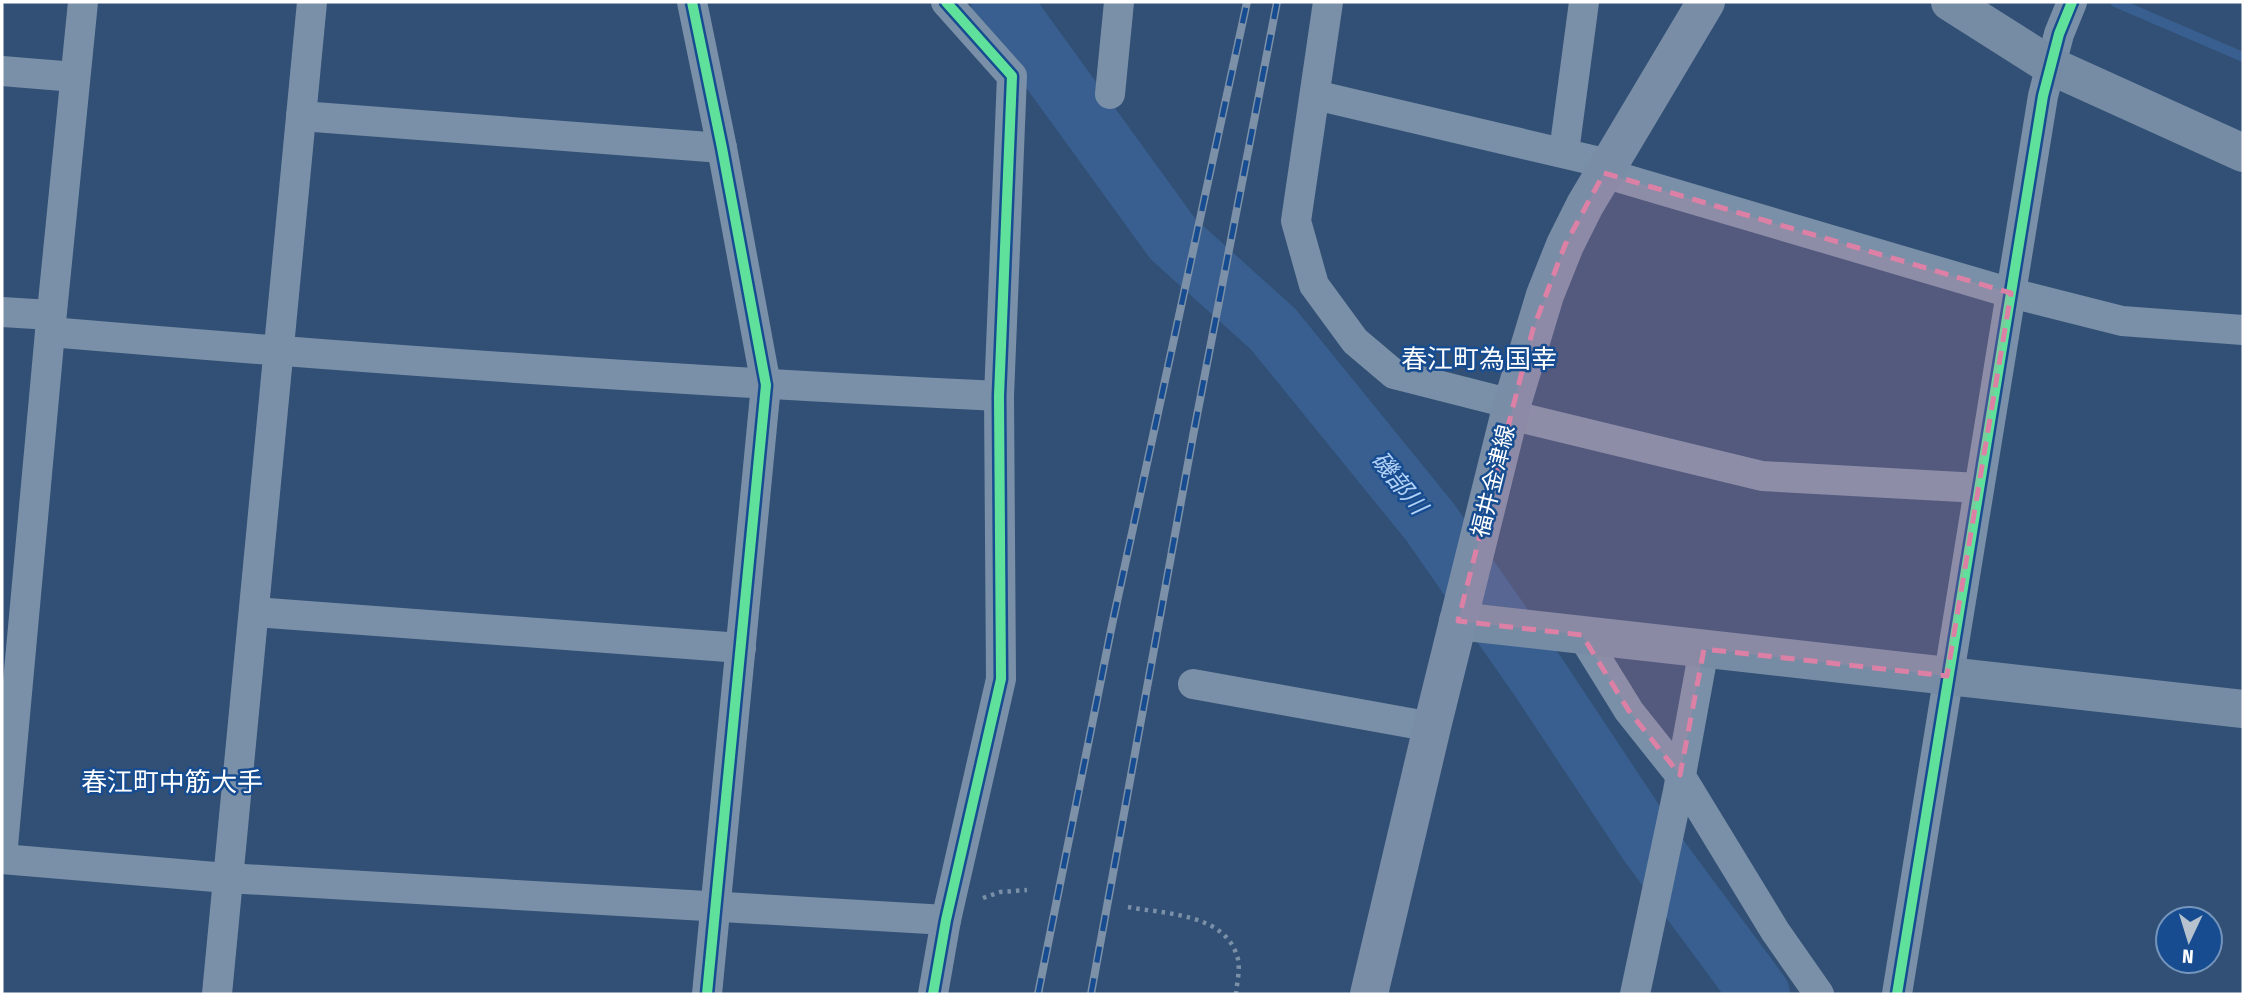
<svg xmlns="http://www.w3.org/2000/svg" width="2245" height="996" font-family="'Fira Sans Condensed','Noto Sans JP',sans-serif">
  <style>
    .lines { fill: none; stroke-linecap: round; stroke-linejoin: round }
    .stream { stroke: #385f8f; stroke-width: 10 }
    .river { stroke: #385f8f; stroke-width: 60 }
    .path { stroke: #7a90a8; stroke-width: 4.5; stroke-dasharray: 3.5 5; stroke-linecap: butt }
    .street { stroke: #7a90a8; stroke-width: 30 }
    .secondary { stroke: #768ca4; stroke-width: 38 }
    .primary { stroke: #798da7; stroke-width: 38 }
    .rail-casing { stroke: #7c90a7; stroke-width: 8 }
    .rail { stroke: #174d90; stroke-width: 5; stroke-dasharray: 16; stroke-linecap: butt }
    .cycleway-casing { stroke: #174d90; stroke-width: 15 }
    .cycleway { stroke: #60e19b; stroke-width: 10 }
    .marked { fill: #dd80a5; fill-opacity: 0.2; stroke: #dd80a5; stroke-width: 5; stroke-dasharray: 14 9; stroke-linejoin: round }
    .labels { text-anchor: middle; dominant-baseline: central; stroke-width: 5; stroke-linejoin: round; paint-order: stroke }
    .street-label { font-size: 23px; fill: #fff; stroke: #174d90 }
    .water-label { font-size: 24px; font-style: italic; fill: #b1d1f7; stroke: #174d90 }
    .quarter-label { font-size: 26px; fill: #fff; stroke: #174d90 }
  </style>
  <rect width="100%" height="100%" fill="#325075"/>
  <g class="lines">
    <path class="stream" d="M2115 2 2243 57"/>
    <path class="river" d="M1001 2 1173 239 1273 329 1430 522 1539 678 1649 844 1760 994"/>
    <g class="path">
      <path d="M983 898 1000 892 1027 890"/>
      <path d="M1128 907C1164 914 1224 913 1237 956 1241 967 1237 982 1236 994"/>
    </g>
    <g class="street">
      <path d="M692 2 722 148 766 385 707 994"/>
      <path d="M1328 2 1296 221 1314 285 1355 341 1394 374 1512 404"/>
      <path d="M2 71 75 77"/>
      <path d="M1110 94 1119 2"/>
      <path d="M1315 95 1609 164"/>
      <path d="M301 116 722 148"/>
      <path d="M1564 152 1584 2"/>
      <path d="M1604 173 2011 293 2122 321 2243 330"/>
      <path d="M2 312 51 315"/>
      <path d="M50 332C366 359 682 381 999 396"/>
      <path d="M1510 415 1762 476 1979 488"/>
      <path d="M254 612 741 648"/>
      <path d="M1582 635 1629 711 1680 775 1775 931 1819 994"/>
      <path d="M1193 684 1432 727"/>
      <path d="M2 857 50 332 83 2"/>
      <path d="M2 859 227 878 946 920"/>
      <path d="M217 994 312 2"/>
      <path d="M933 994 946 920 1001 679 999 396 1012 76 946 2"/>
      <path d="M1635 994 1678 791 1704 649"/>
      <path d="M1897 994 2043 96 2059 34 2072 2"/>
    </g>
    <g class="secondary">
      <path d="M1950 2 2051 66 2243 153"/>
      <path d="M1458 621 2243 709"/>
    </g>
    <path class="primary" d="M1369 994 1432 727 1512 404 1545 295 1565 245 1585 205 1706 2"/>
    <defs>
      <g id="rail">
        <path d="M1038 994 1112 625 1247 2"/>
        <path d="M1091 994 1193 436 1277 2"/>
      </g>
    </defs>
    <use href="#rail" class="rail-casing"/>
    <use href="#rail" class="rail"/>
    <defs>
      <g id="cycleway">
        <path d="M692 2 722 148 766 385 707 994"/>
        <path d="M933 994 946 920 1001 679 999 396 1012 76 946 2"/>
        <path d="M1897 994 2043 96 2059 34 2072 2"/>
      </g>
    </defs>
    <use href="#cycleway" class="cycleway-casing"/>
    <use href="#cycleway" class="cycleway"/>
  </g>
  <path class="marked" d="M1604 173 2011 293 1947 676 1704 649 1680 775 1629 711 1582 635 1458 621 1533 329 1565 245Z"/>
  <g class="labels">
    <g class="street-label">
      <text transform="translate(1493 481) rotate(-76)">福井金津線</text>
    </g>
    <g class="water-label">
      <text transform="translate(1399 483) rotate(51)">磯部川</text>
    </g>
    <g class="quarter-label">
      <text x="1479" y="359">春江町為国幸</text>
      <text x="172" y="782">春江町中筋大手</text>
    </g>
  </g>
  <rect width="2245" height="996" fill="none" stroke="#ffffff" stroke-width="7"/>
  <g transform="translate(2189 940) rotate(184)"><circle r="33" fill="#174d90" stroke="#7494bc" stroke-width="2"/>
  <path d="M0-5L12 26L0 18L-12 26Z" fill="#b7c2cf"/>
  <text y="-10" font-size="19" font-weight="bold" text-anchor="middle" fill="#ffffff">N</text>
  </g>
</svg>
